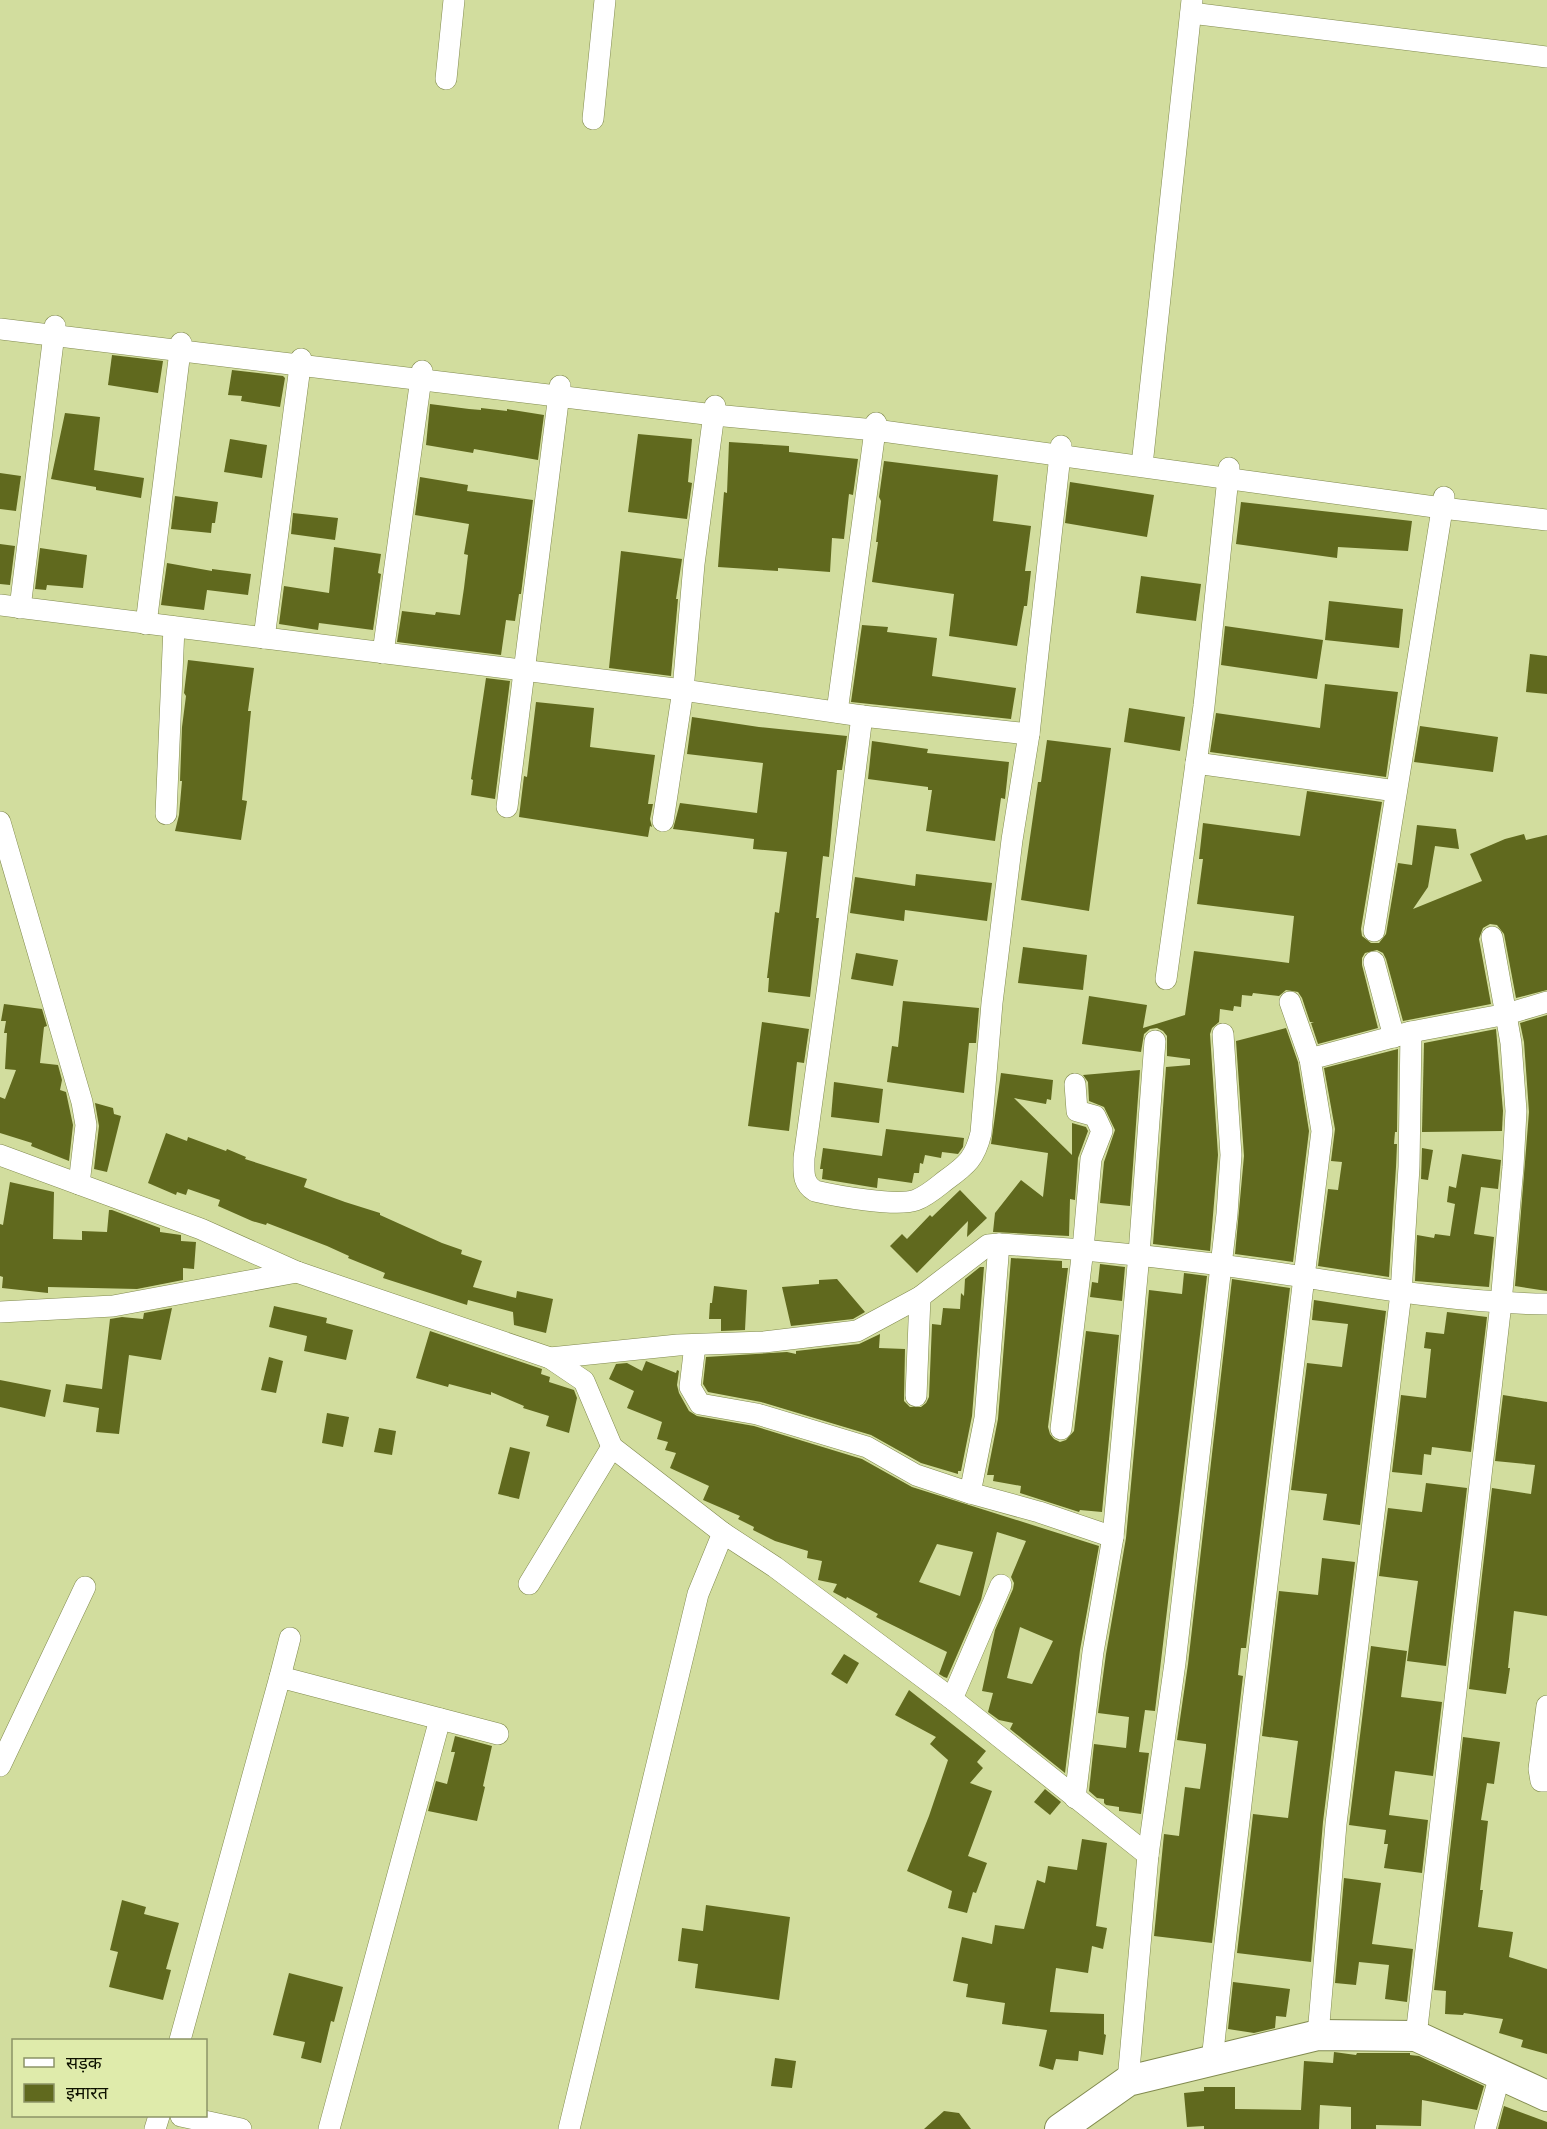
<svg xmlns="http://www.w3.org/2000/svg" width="1547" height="2129" font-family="'Sofia Sans Condensed','Noto Sans Devanagari',sans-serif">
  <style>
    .building { fill: #60691e; fill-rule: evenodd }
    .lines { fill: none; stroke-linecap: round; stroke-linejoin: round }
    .street-casing { stroke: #818a4e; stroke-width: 22 }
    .secondary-casing { stroke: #818a4e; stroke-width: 32 }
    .street { stroke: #fff; stroke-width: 21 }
    .secondary { stroke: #fff; stroke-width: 30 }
  </style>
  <rect width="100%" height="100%" fill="#d2dd9e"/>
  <g class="building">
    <path d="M112 355 163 361 158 393 108 385Z"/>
    <path d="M232 370 283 376 285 378 280 407 241 401 242 396 228 395Z"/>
    <path d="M430 404 469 409 481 410V408L507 411V409L544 415 538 460 474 449 473 453 426 445Z"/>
    <path d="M65 413 100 417 94 470 144 478 141 498 96 490V487L51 479Z"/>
    <path d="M638 434 692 439 688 482 692 483 687 519 628 512Z"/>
    <path d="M230 439 267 445 262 478 224 472Z"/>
    <path d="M729 442 789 446V452L858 459 853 495 849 494 844 539 832 538 830 572 778 568V571L718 567 724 492 727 493Z"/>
    <path d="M884 461 998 475 993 521 1031 526 1025 571H1031L1027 606H1024L1017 646 949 636 954 594 872 582 878 542H876L881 501 879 497Z"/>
    <path d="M0 473 21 476 16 511 0 509Z"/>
    <path d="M420 477 468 485 467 491 533 500 521 594H519L515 621 506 620 501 655 397 642 402 611 435 615 436 612 460 615 464 588 468 555 464 554 469 524 415 515Z"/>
    <path d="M1070 482 1154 495 1147 537 1065 523Z"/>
    <path d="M175 496 218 502 215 523H212L211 533 171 529Z"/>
    <path d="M1241 502 1412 521 1408 551 1338 547 1337 558 1236 544Z"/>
    <path d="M293 513 338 518 335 540 291 534Z"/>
    <path d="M0 544 15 546 10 585 0 584Z"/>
    <path d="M334 547 381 554 378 573 381 574 373 630 319 623 318 630 279 624 284 586 329 593Z"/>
    <path d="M40 548 87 555 83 588 47 585 46 590 35 589Z"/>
    <path d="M621 551 682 559 676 599H678L671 676 609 668Z"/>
    <path d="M167 563 212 571V569L251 574 248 595 207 590 204 610 161 605Z"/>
    <path d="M1141 576 1201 584 1196 621 1136 613Z"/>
    <path d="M1329 601 1403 609 1399 648 1325 640Z"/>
    <path d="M862 625 888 627 887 632 937 638 932 676 1016 688 1011 719 851 702Z"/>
    <path d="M1225 626 1323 640 1317 679 1221 665Z"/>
    <path d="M1530 654 1547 656V694L1526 692Z"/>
    <path d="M188 660 254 668 248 711H251L242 800 247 801 241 840 175 831 179 815 182 781H180L182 727 186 696 184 693Z"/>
    <path d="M486 678 510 681 495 799 471 795 473 780 471 779Z"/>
    <path d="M1325 684 1398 692 1386 777 1210 752 1216 713 1320 728Z"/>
    <path d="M536 702 594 708 590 747 655 755 648 804H653L650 819 652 827 650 826 648 837 519 817 524 776 527 777Z"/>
    <path d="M1129 708 1185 717 1180 751 1124 742Z"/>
    <path d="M692 717 759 727 847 736 842 770H837L829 857 823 856 816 918H819L810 997 768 992 769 978H767L775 912 779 913 787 852 753 849 754 839 673 829 680 803 757 813 763 763 687 754Z"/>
    <path d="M1420 726 1498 737 1493 772 1414 762Z"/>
    <path d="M1047 740 1111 748 1089 911 1021 900 1038 782H1041Z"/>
    <path d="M872 741 928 749 927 753 1009 762 1005 799 1001 798 995 841 926 831 932 790H928V787L868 779Z"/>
    <path d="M1307 791 1382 802 1361 929 1362 936 1371 943H1379L1386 934 1398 863 1412 865 1417 825 1456 829 1459 849 1435 846 1428 887 1413 909 1482 881 1470 854 1505 839 1524 834 1526 840 1547 835V990L1516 998 1504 934 1497 925 1490 924 1483 928 1479 939 1491 1004 1403 1021 1386 959 1383 953 1377 950 1365 953 1362 958V965L1378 1028 1318 1044 1311 1023 1314 1022H1310L1302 998 1298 992 1286 990 1279 996 1253 993 1252 996 1242 995 1241 1007 1234 1006 1233 1011 1220 1009 1219 1022 1212 1028 1210 1034 1218 1155 1210 1251 1153 1244 1166 1067 1190 1065V1059L1167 1056V1036L1163 1031 1157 1028 1150 1029 1144 1034 1141 1052 1082 1044 1089 996 1147 1005 1143 1028 1185 1015 1194 951 1289 963 1294 916 1197 904 1203 859H1199L1203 823 1300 836Z"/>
    <path d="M916 874 992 883 987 921 905 910 904 921 850 913 855 877 915 886Z"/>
    <path d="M1023 947 1087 955 1083 990 1018 983Z"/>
    <path d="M856 953 898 960 893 986 851 979Z"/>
    <path d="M903 1001 979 1008 976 1043H969L964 1093 887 1082 892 1046 898 1047Z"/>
    <path d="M4 1004 42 1009 47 1026 44 1027 40 1063 58 1065 62 1080 60 1090 66 1092 73 1125 69 1161 31 1146 32 1143 0 1133V1097L5 1099 16 1070 5 1069 7 1033H4L6 1021H1Z"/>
    <path d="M1547 1015V1291L1515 1286 1529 1112 1524 1042 1520 1023Z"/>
    <path d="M762 1022 809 1029 804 1063 797 1062 789 1131 748 1126Z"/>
    <path d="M1286 1028 1298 1062 1309 1131 1293 1262 1235 1254 1244 1156 1236 1041Z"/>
    <path d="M1496 1029 1503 1111 1502 1131 1422 1132 1424 1043Z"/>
    <path d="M1398 1049 1397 1132H1395L1394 1144H1397L1396 1167 1389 1277 1318 1266 1328 1189 1338 1190 1342 1162 1331 1161 1335 1129 1324 1068Z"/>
    <path d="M1140 1070 1130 1206 1100 1203 1104 1162 1115 1130 1104 1107 1089 1101 1088 1082 1083 1075Z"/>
    <path d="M1001 1073 1053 1080 1051 1100 1047 1099 1046 1104 1014 1098 1072 1155V1123L1086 1127 1088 1131 1078 1158 1075 1200 1070 1199 1069 1236 993 1232 995 1213 1021 1180 1043 1197 1048 1153 991 1144Z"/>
    <path d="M834 1082 883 1089 879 1123 831 1117Z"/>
    <path d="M95 1103 113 1108 114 1114 121 1116 107 1172 94 1169 99 1126Z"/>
    <path d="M886 1129 964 1138 963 1147 958 1154 942 1152 941 1158 925 1155 923 1164 920 1163 919 1173H914L912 1183 878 1178 877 1188 822 1179 823 1169H820L823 1148 882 1156Z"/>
    <path d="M166 1133 187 1141 188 1137 226 1151 227 1149 246 1157 245 1159 307 1179 304 1187 345 1202 380 1213V1215L442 1243 462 1250 461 1254 482 1261 473 1287 516 1298 517 1291 553 1299 546 1333 514 1325 513 1312 468 1300 467 1305 383 1278 385 1273 348 1258 349 1256 327 1246 267 1223 266 1225 252 1221 218 1206 220 1200 188 1189 186 1195 177 1192 176 1195 148 1183Z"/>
    <path d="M1422 1148 1433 1150 1428 1180 1421 1179Z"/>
    <path d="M1462 1154 1501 1160 1498 1189 1481 1187 1474 1234 1494 1237 1489 1287 1415 1281 1417 1235 1434 1238 1435 1234 1450 1236 1455 1204 1447 1202 1449 1186 1456 1188Z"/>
    <path d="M10 1182 54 1192 53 1239 82 1240V1231L107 1232 109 1210H112L160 1228V1232L181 1235V1241L196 1242 194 1269 183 1268V1280L137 1289 48 1287V1293L2 1288 3 1277 0 1276V1224L3 1225Z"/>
    <path d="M960 1190 987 1218 967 1237 968 1221 917 1273 890 1246 902 1234 907 1239 930 1215 932 1217Z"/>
    <path d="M1011 1258 1062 1261V1268H1068L1048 1427 1050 1434 1054 1439 1060 1442 1066 1440 1074 1431 1086 1331 1119 1335 1102 1512 1080 1510 1079 1512 1020 1493 1021 1486 993 1481 994 1475H987L998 1419Z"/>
    <path d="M1100 1264 1125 1267 1122 1301 1090 1297 1092 1282 1098 1283Z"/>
    <path d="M980 1267H984L972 1416 961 1471H958V1474L921 1463 871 1435 761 1402 708 1392 703 1384 706 1357 787 1352 796 1354V1351L859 1344 880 1334 879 1348 905 1349 904 1401 910 1407H921L926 1403 929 1397 932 1324 941 1325 943 1308 960 1309 961 1293 964 1296 965 1279Z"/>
    <path d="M1184 1273 1207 1276 1155 1711 1145 1710 1139 1752 1149 1753 1141 1814 1119 1811V1807L1106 1805 1104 1803V1799L1097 1798 1089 1791 1094 1744 1126 1748 1129 1717 1098 1713 1106 1654 1126 1538 1149 1290 1182 1294Z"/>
    <path d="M837 1279 865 1312 853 1319 791 1326 782 1287 819 1284V1280Z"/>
    <path d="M1232 1279 1290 1288 1246 1648H1241L1238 1675 1243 1676 1212 1943 1154 1936 1164 1834 1179 1836 1185 1787 1200 1789 1206 1748V1744L1177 1740 1188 1664Z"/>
    <path d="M714 1286 747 1290 745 1330 721 1331V1319H709L710 1303H712Z"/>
    <path d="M1314 1300 1386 1311 1360 1525 1323 1520 1327 1494 1291 1490 1307 1363 1342 1367 1348 1324 1312 1320Z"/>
    <path d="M274 1306 327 1318 326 1323 353 1330 346 1360 304 1351 307 1336 269 1327Z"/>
    <path d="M172 1308 161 1360 129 1355 119 1434 96 1432 99 1408 63 1402 66 1384 102 1389 110 1319 122 1317 143 1319 144 1313Z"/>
    <path d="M1447 1312 1487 1317 1471 1452 1432 1447 1431 1455 1424 1454 1422 1475 1392 1472 1401 1395 1426 1398 1431 1349 1424 1348 1426 1332 1444 1334Z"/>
    <path d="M430 1331 542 1369 541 1374 550 1377 549 1382 574 1390 577 1398 569 1433 546 1426 549 1416 523 1408 524 1406 491 1392V1395L449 1384 448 1387 416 1378Z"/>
    <path d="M269 1357 283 1361 276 1393 261 1390Z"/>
    <path d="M646 1361 676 1373 677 1370 679 1371 677 1385 679 1393 689 1411 697 1416 754 1426 862 1459 912 1487 1099 1546 1080 1650 1065 1773 1010 1729 1013 1723 999 1720 988 1712 993 1693 982 1691 995 1630 1013 1589 1014 1583 1011 1577 1026 1541 997 1532 981 1600 947 1678 944 1677 939 1674 947 1652 876 1617 878 1614 847 1597 846 1599 833 1592 837 1584 818 1580 822 1561 807 1558 808 1551 775 1541 753 1530 754 1527 738 1519 740 1516 703 1500 709 1486 670 1468 676 1453 665 1450 668 1442 657 1439 662 1422 627 1408 634 1391 609 1379 616 1364 627 1363 642 1371ZM937 1544 973 1552 960 1596 919 1582ZM1020 1627 1053 1641 1032 1684 1007 1678Z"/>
    <path d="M0 1380 51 1390 45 1417 0 1407Z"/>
    <path d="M1503 1395 1547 1402V1616L1514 1611 1508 1668H1510L1506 1694 1469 1689 1492 1488 1531 1494 1535 1465 1495 1461Z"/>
    <path d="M327 1413 349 1417 343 1447 322 1443Z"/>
    <path d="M379 1428 396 1431 392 1455 374 1452Z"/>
    <path d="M510 1447 530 1452 519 1499 498 1494Z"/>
    <path d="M1426 1483 1467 1488 1446 1666 1407 1661 1418 1581 1379 1576 1388 1508 1422 1512Z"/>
    <path d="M1322 1558 1355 1562 1323 1822 1311 1962 1237 1953 1253 1814 1288 1818 1298 1741 1262 1736 1279 1591 1318 1595Z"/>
    <path d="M1371 1646 1407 1651 1401 1697 1442 1702 1433 1776 1395 1771 1389 1815 1428 1820 1422 1873 1384 1868 1388 1844H1384L1386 1830 1349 1825Z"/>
    <path d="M844 1654 859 1663 847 1684 831 1674Z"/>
    <path d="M909 1690 986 1751 977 1762 983 1768 970 1783 992 1791 968 1856 987 1863 976 1893 973 1892 967 1913 948 1908 952 1891 907 1871 929 1816 948 1760 930 1744 936 1737 895 1715Z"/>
    <path d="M455 1736 492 1746 483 1786 485 1787 477 1821 428 1811 436 1781 447 1784 455 1752H451Z"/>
    <path d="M1463 1737 1500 1742 1494 1784 1487 1783 1481 1820 1488 1821 1480 1890H1483L1478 1927 1513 1932 1509 1957 1547 1969V2054L1521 2047 1523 2040 1499 2033 1503 2019 1464 2013 1463 2015 1445 2014 1446 1991 1434 1990Z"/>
    <path d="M1045 1789 1061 1802 1050 1815 1034 1802Z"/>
    <path d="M1082 1839 1107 1843 1096 1926 1107 1928 1103 1949 1092 1946 1088 1973 1056 1968 1050 2012 1104 2014V2034L1106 2035 1103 2055 1079 2051 1078 2061 1056 2059 1053 2070 1039 2066 1047 2030 1002 2024 1005 2003 966 1997 968 1984 953 1981 962 1937 992 1944 995 1925 1024 1929 1037 1880 1045 1883 1048 1866 1077 1870Z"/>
    <path d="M1344 1878 1381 1883 1372 1944 1413 1949 1407 2002 1385 1999 1389 1965 1359 1962 1356 1985 1335 1983Z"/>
    <path d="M122 1900 146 1907 144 1914 179 1923 166 1969 171 1970 163 2000 109 1987 118 1952 110 1950Z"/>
    <path d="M706 1905 790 1917 779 2000 695 1988 698 1964 678 1961 682 1928 703 1931Z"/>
    <path d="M289 1973 343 1987 334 2022 331 2021 321 2063 301 2058 305 2042 273 2035Z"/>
    <path d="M1233 1982 1290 1989 1286 2017 1276 2016 1275 2028 1254 2033 1228 2029Z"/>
    <path d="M1334 2052 1356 2055 1357 2053H1410V2055L1419 2056 1484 2086 1477 2110 1422 2100 1421 2126 1376 2125V2129H1351V2107L1320 2105 1319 2129H1204V2126L1187 2127 1184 2093 1204 2091V2087H1235V2109L1301 2110 1304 2061 1333 2063Z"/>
    <path d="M775 2058 796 2061 792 2088 771 2086Z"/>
    <path d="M1504 2106 1547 2122V2129H1498Z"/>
    <path d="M944 2111 959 2113 971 2129H924Z"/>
  </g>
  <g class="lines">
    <defs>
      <g id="street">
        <path d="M1191 13 1547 57"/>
        <path d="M446 79 454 0"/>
        <path d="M593 119 605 0"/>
        <path d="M0 329 714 415 875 430 1442 508 1547 520"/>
        <path d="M715 406 694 564 683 690 862 716 829 978 804 1158C804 1172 802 1183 815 1191 836 1196 897 1207 916 1200 927 1196 937 1187 946 1180 967 1165 975 1158 981 1133L992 1003 1012 840 1029 734 1061 446"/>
        <path d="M1143 456 1192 0"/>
        <path d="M0 605 683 690 663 821"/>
        <path d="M20 608 55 326"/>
        <path d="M146 624 181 343"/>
        <path d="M264 638 301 359"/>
        <path d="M383 653 422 371"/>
        <path d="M837 712 876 423"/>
        <path d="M862 716 1029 734"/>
        <path d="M1196 763 1396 791"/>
        <path d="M507 807 560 386"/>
        <path d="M166 814 174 627"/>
        <path d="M0 822 82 1102 86 1125 79 1184"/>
        <path d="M1374 931 1444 497"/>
        <path d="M1374 962 1394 1037"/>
        <path d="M1166 979 1204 706 1229 468"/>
        <path d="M1290 1002 1310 1059"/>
        <path d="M0 1155 201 1229 297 1272 550 1358 584 1381 612 1447 723 1533 775 1567 952 1699 1148 1855 1128 2081"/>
        <path d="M999 1244 985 1418 970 1493 1039 1512 1113 1537"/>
        <path d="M0 1312 113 1306 297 1272"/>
        <path d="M695 1345 690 1387 700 1404 757 1414 867 1447 916 1475 970 1493"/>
        <path d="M550 1358 678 1345 764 1342 857 1331 920 1297 988 1245 999 1244C1102 1250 1203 1261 1304 1277L1322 1131 1310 1059 1411 1032 1507 1014 1547 1002"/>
        <path d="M916 1396 920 1297"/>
        <path d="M1061 1429 1083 1249 1091 1159 1102 1131 1095 1116 1077 1111 1075 1084"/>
        <path d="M529 1584 612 1447"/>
        <path d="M280 1677 290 1638"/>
        <path d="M952 1699 1001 1585"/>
        <path d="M1547 1706 1539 1769 1541 1781H1547"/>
        <path d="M0 1766 85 1587"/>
        <path d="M1075 1798 1093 1652 1113 1537 1139 1254 1155 1041"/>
        <path d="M1148 1855 1175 1663 1227 1214 1231 1155 1223 1034"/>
        <path d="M1318 2035 1336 1824 1401 1293 1409 1167 1411 1032"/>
        <path d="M1416 2036 1501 1303 1513 1167 1516 1111 1511 1043 1492 937"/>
        <path d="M180 2040 280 1677 498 1734"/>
        <path d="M1212 2061C1240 1799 1273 1538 1304 1277 1385 1290 1465 1303 1547 1304"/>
        <path d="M181 2116 241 2129"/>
        <path d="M155 2129 159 2116"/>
        <path d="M329 2129 440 1719"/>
        <path d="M569 2129 698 1594 723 1533"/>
        <path d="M1485 2129 1500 2075"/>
      </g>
      <path id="secondary" d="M1060 2129 1128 2081 1318 2035 1416 2036 1547 2096"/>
    </defs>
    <use href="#street" class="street-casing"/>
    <use href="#secondary" class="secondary-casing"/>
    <use href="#street" class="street"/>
    <use href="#secondary" class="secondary"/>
  </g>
  <rect x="12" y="2039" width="195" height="78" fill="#dfebab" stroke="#8c9467" stroke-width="1.5"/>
  <rect x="24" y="2058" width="30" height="9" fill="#ffffff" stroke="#8c9467" stroke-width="1.5"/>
  <text x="66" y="2069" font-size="18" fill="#0f1200">सड़क</text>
  <rect x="24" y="2084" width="30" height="18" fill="#60691e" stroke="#8c9467" stroke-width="1.5"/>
  <text x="66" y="2099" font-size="18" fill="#0f1200">इमारत</text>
</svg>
